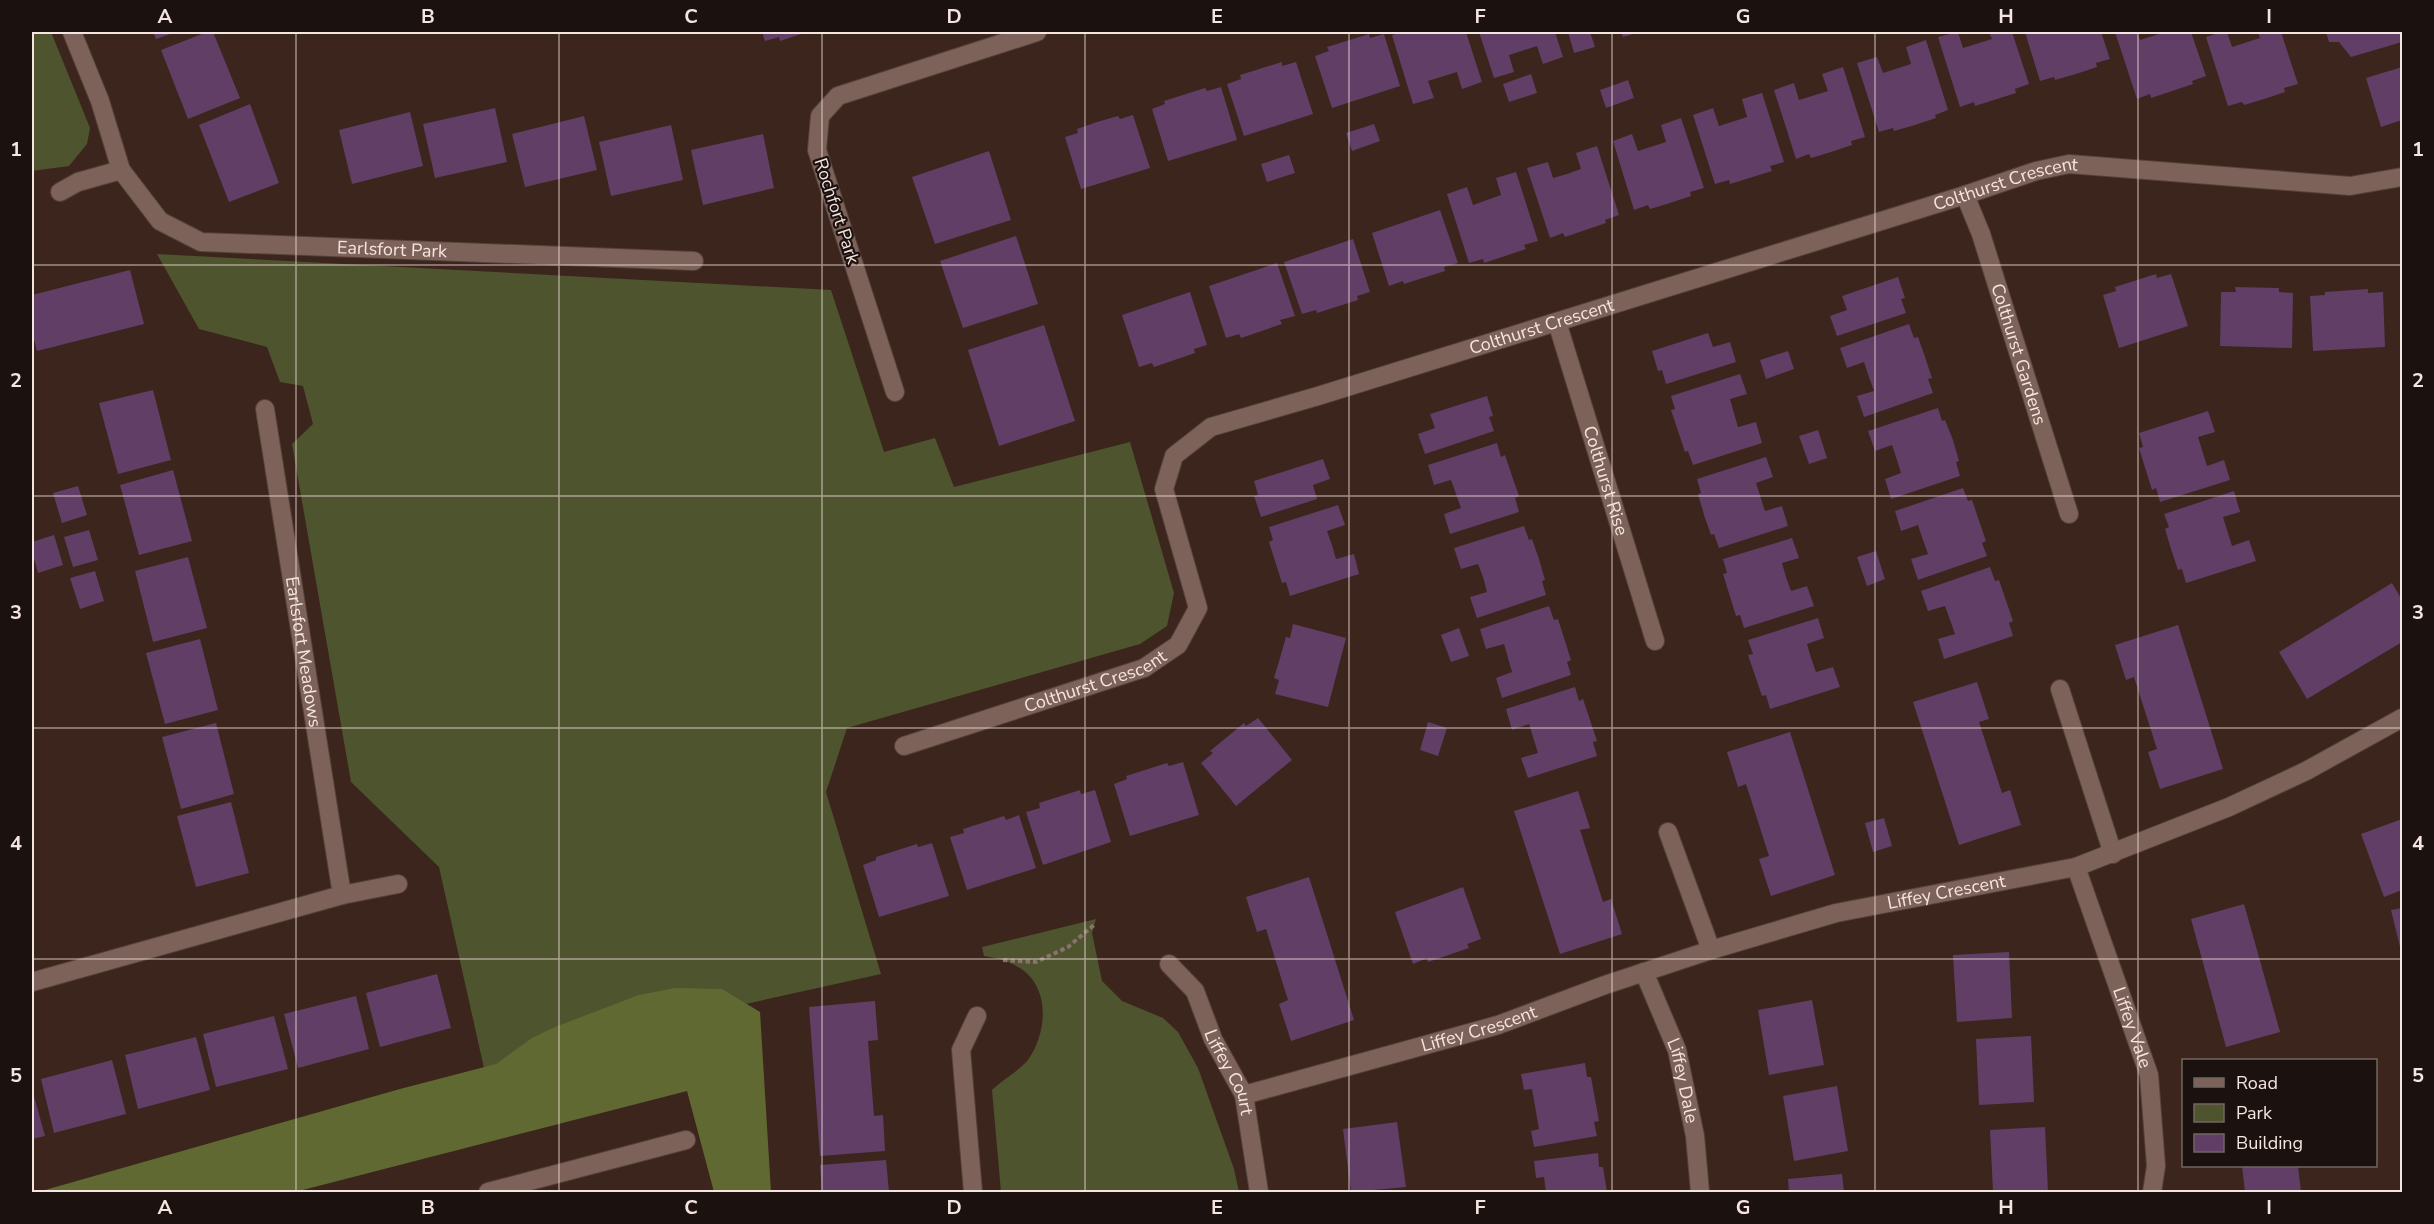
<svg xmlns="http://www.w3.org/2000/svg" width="2434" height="1224" font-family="'Nunito Sans',sans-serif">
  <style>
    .green { fill: #4e542e }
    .forest { fill: #616933 }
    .building { fill: #603e66 }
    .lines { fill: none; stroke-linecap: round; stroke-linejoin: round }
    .lane-casing { stroke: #55423b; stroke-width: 20 }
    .street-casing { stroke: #55423b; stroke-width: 20 }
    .path { stroke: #87726c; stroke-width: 4; stroke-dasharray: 4.5 3; stroke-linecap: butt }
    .lane { stroke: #7d6259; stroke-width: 18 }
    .street { stroke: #7d6259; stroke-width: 18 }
    .grid { fill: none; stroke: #f5e5e0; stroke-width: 1.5; stroke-opacity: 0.55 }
    .labels { text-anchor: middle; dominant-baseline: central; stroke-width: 4.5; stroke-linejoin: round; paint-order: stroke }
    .street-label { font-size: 18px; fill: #f5e5e0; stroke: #1b110e }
    .neatline { fill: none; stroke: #f5e5e0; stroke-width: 2 }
    .grid-label { font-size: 20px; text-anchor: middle; font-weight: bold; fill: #f5e5e0 }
  </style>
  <rect width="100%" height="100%" fill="#3c251d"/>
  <g class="green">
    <path d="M32 32H51L90 128 87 144 69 166 32 171Z"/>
    <path d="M157 254 831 290 884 452 935 438 954 487 1130 442 1174 593 1167 626 1140 644 847 728 826 792 881 974 741 1005 486 1077 439 867 351 782 292 444 313 424 303 386 280 382 267 347 199 329Z"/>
    <path d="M1096 919 1092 933 1102 981 1122 1001 1163 1018 1178 1032 1198 1068 1234 1169 1239 1192H1001L992 1090C1001 1081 1021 1069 1028 1060 1047 1033 1051 988 1020 968 1009 961 996 958 984 956L982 947Z"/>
  </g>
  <path class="forest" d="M675 988 722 989 760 1012 771 1192H714L687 1091 295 1192H38L400 1089 496 1064 532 1038 555 1027 639 995Z"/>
  <g class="building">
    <path d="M153 32H176L156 39Z"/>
    <path d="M207 32H213L240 98 188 119 161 50Z"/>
    <path d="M762 32H807L780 41 779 37 765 41Z"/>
    <path d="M1402 32H1466L1482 82 1462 89 1457 72 1428 81 1434 98 1413 104 1392 35Z"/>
    <path d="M1479 32H1555L1563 57 1543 64 1537 46 1509 55 1514 72 1494 78Z"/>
    <path d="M1568 32H1590L1595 47 1574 53Z"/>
    <path d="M1621 32H1640L1623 37Z"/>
    <path d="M1958 32 1963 48 1992 39 1989 32H2012L2029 84 2015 89 2016 93 1975 106 1974 102 1960 107 1938 37Z"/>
    <path d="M2025 32H2101L2110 59 2096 63 2097 67 2076 74 2055 80 2054 77 2040 81Z"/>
    <path d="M2115 32H2137L2140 40 2165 32H2191L2206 76 2192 81 2193 84 2151 98 2150 94 2137 99Z"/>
    <path d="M2222 32H2227L2232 47 2260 38 2258 32H2281L2298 84 2284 88 2285 92 2264 99 2244 105 2242 102 2228 106 2206 37Z"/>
    <path d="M2326 32H2402V42L2351 57 2339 42H2329Z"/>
    <path d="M1369 34 1370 38 1384 34 1400 86 1332 108 1315 56 1329 51 1327 47Z"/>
    <path d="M1926 40 1948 110 1935 115 1936 118 1915 125 1894 131 1893 128 1879 132 1857 63 1877 57 1883 73 1911 64 1906 47Z"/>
    <path d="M1282 62V66L1296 62 1313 114 1244 136 1227 84 1241 79 1240 75Z"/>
    <path d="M1843 67 1865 137 1851 141 1852 145 1831 152 1811 158 1809 154 1796 159 1774 90 1794 83 1799 100 1828 91 1822 74Z"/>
    <path d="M2402 67V120L2381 127 2366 78Z"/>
    <path d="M1531 74 1537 93 1509 102 1503 84Z"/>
    <path d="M1628 80 1634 98 1606 108 1600 90Z"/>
    <path d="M1221 87 1237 140 1168 161 1152 109 1165 104 1164 101 1205 88 1207 91Z"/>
    <path d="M1762 93 1784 162 1770 166 1772 171 1730 184 1729 180 1715 184 1693 115 1713 108 1719 126 1747 117 1742 99Z"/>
    <path d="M250 104 279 183 229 202 199 125Z"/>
    <path d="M495 108 507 162 435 178 423 124Z"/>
    <path d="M410 112 423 166 352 184 339 130Z"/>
    <path d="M1133 115 1150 168 1081 189 1065 137 1078 133 1077 129 1097 122 1118 116 1120 119Z"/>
    <path d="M584 116 597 170 525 187 512 134Z"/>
    <path d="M1681 118 1704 188 1690 192 1691 196 1670 203 1650 209 1648 205 1634 210 1613 141 1632 134 1638 151 1666 142 1661 125Z"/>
    <path d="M1374 124 1380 141 1352 151 1346 133Z"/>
    <path d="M671 125 683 180 611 196 599 142Z"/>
    <path d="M763 134 774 188 703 205 691 150Z"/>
    <path d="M1597 146 1619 215 1605 220 1606 223 1565 237 1563 233 1550 238 1527 168 1548 162 1553 178 1567 174 1581 169 1576 153Z"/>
    <path d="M989 151 1011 220 935 244 912 177Z"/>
    <path d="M1289 155 1295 173 1267 182 1261 164Z"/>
    <path d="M1516 172 1538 241 1524 245 1526 249 1484 263 1483 259 1469 263 1447 194 1467 187 1473 205 1501 195 1496 178Z"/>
    <path d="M1440 210 1458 263 1444 267 1445 271 1404 284 1403 281 1389 286 1372 233Z"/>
    <path d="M1016 236 1038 304 963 328 940 261Z"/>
    <path d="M1353 239 1370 292 1357 296 1358 300 1317 313 1316 310 1302 314 1284 262Z"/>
    <path d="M1277 263 1295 316 1280 320 1282 324 1241 338 1239 334 1226 338 1209 286Z"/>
    <path d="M130 270 144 324 37 351 32 332V295Z"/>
    <path d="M2156 274 2157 278 2171 274 2188 326 2119 348 2103 295 2116 291 2115 287Z"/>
    <path d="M1898 277 1905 298 1901 299 1906 313 1837 336 1830 316 1847 310 1842 296Z"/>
    <path d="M2235 287 2279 288V292L2293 293 2292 348 2220 346 2221 292H2236Z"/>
    <path d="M2368 289V293L2383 292 2385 347 2313 351 2310 296 2325 295V292Z"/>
    <path d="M1190 292 1207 345 1194 349 1195 353 1154 367 1152 363 1139 367 1122 315Z"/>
    <path d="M1909 324 1914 338 1918 337 1925 357 1932 378 1928 379 1933 393 1864 417 1857 396 1874 391 1869 377 1864 362 1847 368 1840 348Z"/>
    <path d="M1044 325 1075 421 999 446 968 350Z"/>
    <path d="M1708 333 1713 347 1730 342 1736 362 1666 384 1662 370 1658 371 1652 351Z"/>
    <path d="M1788 351 1794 369 1766 379 1760 360Z"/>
    <path d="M1740 374 1747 394 1730 399 1738 427 1756 422 1762 443 1693 465 1688 451 1685 452 1671 410 1675 409 1671 396Z"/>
    <path d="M153 390 171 460 118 474 99 403Z"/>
    <path d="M1487 396 1493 416 1489 417 1494 431 1425 454 1418 434 1435 428 1430 414Z"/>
    <path d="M1938 408 1942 421 1945 420 1953 440 1959 461 1956 462 1960 476 1891 499 1885 479 1901 473 1897 460 1892 445 1875 451 1868 431Z"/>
    <path d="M2208 411 2215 432 2198 437 2207 466 2224 460 2230 480 2160 502 2156 488 2152 490 2139 448 2143 447 2139 433Z"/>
    <path d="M1818 430 1827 458 1809 464 1799 436Z"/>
    <path d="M1497 443 1501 457 1505 455 1512 476 1519 496 1515 498 1519 512 1450 534 1444 514 1461 508 1451 480 1434 485 1428 465Z"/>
    <path d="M1766 457 1773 477 1756 483 1765 511 1782 506 1788 526 1719 548 1714 534 1711 535 1704 515 1698 494 1701 493 1697 479Z"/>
    <path d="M1323 459 1330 479 1313 485 1317 499 1261 517 1254 496 1258 495 1254 481Z"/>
    <path d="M173 470 192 541 139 555 120 485Z"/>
    <path d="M78 486 87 515 62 523 53 493Z"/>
    <path d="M1963 488 1968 501 1972 500 1986 541 1982 543 1987 556 1918 580 1911 559 1928 554 1923 540 1918 525 1901 531 1895 511Z"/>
    <path d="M2234 491 2240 512 2223 517 2232 546 2249 540 2256 561 2186 583 2182 569 2178 570 2171 549 2165 529 2169 527 2164 514Z"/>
    <path d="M1338 505 1345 525 1327 531 1332 545 1336 559 1354 554 1359 574 1290 596 1286 582 1282 583 1269 542 1273 540 1269 527Z"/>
    <path d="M1524 526 1529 540 1532 539 1539 559 1545 580 1542 581 1546 595 1477 618 1470 597 1487 592 1483 577 1478 564 1461 569 1454 548Z"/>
    <path d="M89 530 98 560 73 567 64 537Z"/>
    <path d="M54 535 63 565 38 573 32 551V542Z"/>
    <path d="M1792 538 1799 558 1782 563 1786 577 1791 591 1807 586 1814 606 1744 628 1740 615 1736 616 1723 574 1727 573 1723 559Z"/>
    <path d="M1876 551 1885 579 1867 586 1857 557Z"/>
    <path d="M188 557 207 628 153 642 135 571Z"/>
    <path d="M1990 567 1995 581 1999 580 2013 621 2009 623 2013 636 1944 659 1938 639 1955 634 1945 606 1928 611 1921 591Z"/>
    <path d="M95 571 104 601 80 609 70 578Z"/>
    <path d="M2392 583 2402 600V642L2307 699 2279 652Z"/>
    <path d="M1549 606 1554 620 1558 619 1571 660 1567 662 1571 675 1502 698 1496 678 1512 672 1504 644 1486 649 1480 629Z"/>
    <path d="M1818 618 1824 638 1807 644 1811 658 1816 672 1833 667 1840 687 1770 709 1766 695 1762 696 1748 655 1753 654 1748 640Z"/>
    <path d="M1293 624 1346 638 1328 707 1275 694 1279 680 1274 678 1280 658 1286 637 1290 638Z"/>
    <path d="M2178 625 2223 769 2160 789 2148 752 2157 749 2134 677 2126 680 2115 645Z"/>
    <path d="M1459 628 1469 656 1451 662 1441 635Z"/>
    <path d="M200 639 218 710 165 724 146 653Z"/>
    <path d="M1977 682 1989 719 1979 722 2002 793 2010 790 2021 825 1959 845 1913 702Z"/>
    <path d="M1575 687 1579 701 1583 699 1597 741 1593 742 1597 756 1528 778 1521 758 1538 753 1529 724 1512 730 1506 709Z"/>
    <path d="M1258 718 1292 760 1236 806 1201 763 1213 753 1210 751 1244 723 1246 726Z"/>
    <path d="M1428 722 1447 728 1438 756 1420 750Z"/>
    <path d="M216 723 234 794 181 809 162 737Z"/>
    <path d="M1790 732 1835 875 1771 896 1759 859 1769 856 1746 784 1738 787 1727 752Z"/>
    <path d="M1183 762 1199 815 1130 836 1114 784 1127 779 1126 776 1167 763 1169 766Z"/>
    <path d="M1080 790 1081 794 1095 790 1111 842 1043 865 1026 812 1040 808 1039 803Z"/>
    <path d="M1578 791 1590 828 1580 830 1603 902 1611 899 1622 934 1560 954 1514 811Z"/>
    <path d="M231 802 249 873 196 887 177 816Z"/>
    <path d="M1019 815 1036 868 967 890 950 837 964 833 963 829 1004 816 1006 820Z"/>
    <path d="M1884 818 1892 846 1873 852 1865 823Z"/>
    <path d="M2402 819V890L2384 897 2361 834Z"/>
    <path d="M932 843 949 896 879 917 863 865 876 860V857L917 844 918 847Z"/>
    <path d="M1309 877 1354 1020 1291 1041 1279 1004 1288 1000 1277 965 1266 929 1257 932 1246 897Z"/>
    <path d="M1463 887 1481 939 1467 944 1469 948 1428 962 1427 958 1413 964 1395 912Z"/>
    <path d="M2244 904 2280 1032 2226 1047 2191 919Z"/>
    <path d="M2402 908V955L2391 910Z"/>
    <path d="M2009 952 2012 1018 1957 1022 1953 955Z"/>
    <path d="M437 974 451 1028 380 1047 366 993Z"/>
    <path d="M356 996 369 1049 298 1068 284 1014Z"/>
    <path d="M1812 1000 1824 1065 1769 1075 1758 1010Z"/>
    <path d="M875 1001 878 1040 868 1041 874 1116 883 1115 885 1151 820 1156 809 1007Z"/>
    <path d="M274 1016 288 1069 216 1087 203 1034Z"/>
    <path d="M2031 1036 2034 1102 1979 1105 1976 1039Z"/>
    <path d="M196 1037 210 1090 138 1109 125 1055Z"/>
    <path d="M112 1060 126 1114 54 1133 41 1079Z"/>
    <path d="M1585 1063 1587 1077H1591L1599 1121 1594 1122 1597 1136 1534 1147 1531 1131 1539 1129 1532 1089 1524 1090 1521 1074Z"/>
    <path d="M1837 1086 1848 1151 1794 1161 1783 1096Z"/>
    <path d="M32 1089 45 1136 32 1139Z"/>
    <path d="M1397 1122 1406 1187 1351 1192 1343 1129Z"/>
    <path d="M2045 1127 2048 1192H1993L1990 1130Z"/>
    <path d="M1598 1153 1599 1167H1603L1607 1192H1546L1544 1177 1536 1178 1534 1161Z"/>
    <path d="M886 1160 889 1192H822L820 1165Z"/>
    <path d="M2242 1166H2298L2301 1192H2245Z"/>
    <path d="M1842 1174 1844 1192H1789L1788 1179Z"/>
  </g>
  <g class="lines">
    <defs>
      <path id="lane" d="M488 1192 686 1140"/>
      <g id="street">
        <path id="s1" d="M72 32 100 101 121 170 160 221 201 242 694 261"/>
        <path d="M60 192 78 182 121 170"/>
        <path id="s2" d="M1965 195 1981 234 2069 514"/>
        <path id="s3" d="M1557 322 1655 641"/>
        <path d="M895 392 817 150 820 116 838 96 1037 32"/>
        <path id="s4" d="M265 409 342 895"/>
        <path d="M2060 689 2113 854"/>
        <path id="s5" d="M904 746 1144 668 1178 645 1198 608 1164 489 1174 456 1211 427 1318 396 1965 195 2036 171 2069 164 2350 186 2402 177"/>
        <path d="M1668 832 1711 950"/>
        <path id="s6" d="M2076 867 2149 1075 2156 1166 2152 1192"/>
        <path id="s7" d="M1169 964 1195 991 1213 1039 1244 1095 1259 1192"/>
        <path id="s8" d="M1644 972 1677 1050 1695 1136 1700 1192"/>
        <path d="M32 982 342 895 398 884"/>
        <path id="s9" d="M1244 1095 1498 1025 1605 985 1711 950 1836 913 2076 867 2229 807 2306 771 2402 718"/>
        <path d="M973 1192 961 1050 977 1016"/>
      </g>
    </defs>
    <use href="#lane" class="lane-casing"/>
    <use href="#street" class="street-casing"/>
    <path class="path" d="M1003 960 1036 962 1068 947 1094 925"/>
    <use href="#lane" class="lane"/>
    <use href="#street" class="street"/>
  </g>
  <path class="grid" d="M296 32V1192M559 32V1192M822 32V1192M1085 32V1192M1349 32V1192M1612 32V1192M1875 32V1192M2138 32V1192M32 265H2402M32 496H2402M32 728H2402M32 959H2402"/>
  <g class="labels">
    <g class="street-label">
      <text stroke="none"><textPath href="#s5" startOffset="1372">Colthurst Crescent</textPath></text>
      <text transform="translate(837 211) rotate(72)">Rochfort Park</text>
      <text stroke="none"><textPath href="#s1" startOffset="448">Earlsfort Park</textPath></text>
      <text stroke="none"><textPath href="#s5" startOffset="886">Colthurst Crescent</textPath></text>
      <text stroke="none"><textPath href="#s2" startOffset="168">Colthurst Gardens</textPath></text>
      <text stroke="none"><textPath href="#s3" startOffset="166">Colthurst Rise</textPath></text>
      <text stroke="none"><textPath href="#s4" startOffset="246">Earlsfort Meadows</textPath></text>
      <text stroke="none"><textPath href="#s5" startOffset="202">Colthurst Crescent</textPath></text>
      <text stroke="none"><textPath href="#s9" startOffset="732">Liffey Crescent</textPath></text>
      <text stroke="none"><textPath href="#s6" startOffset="170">Liffey Vale</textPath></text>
      <text stroke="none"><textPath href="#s9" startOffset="244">Liffey Crescent</textPath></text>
      <text stroke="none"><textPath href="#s7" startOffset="126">Liffey Court</textPath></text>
      <text stroke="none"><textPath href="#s8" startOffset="116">Liffey Dale</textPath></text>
    </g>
  </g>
  <rect width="2434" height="1224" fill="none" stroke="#1b110e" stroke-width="66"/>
  <rect x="2182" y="1059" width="195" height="108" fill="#1b110e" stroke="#726662" stroke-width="1.5"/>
  <rect x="2194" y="1078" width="30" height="9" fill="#7d6259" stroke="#726662" stroke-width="1.5"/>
  <text x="2236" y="1089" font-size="18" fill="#f5e5e0">Road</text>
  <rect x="2194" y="1104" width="30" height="18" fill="#4e542e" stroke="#726662" stroke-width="1.5"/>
  <text x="2236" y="1119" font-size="18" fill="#f5e5e0">Park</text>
  <rect x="2194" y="1134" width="30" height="18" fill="#603e66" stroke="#726662" stroke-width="1.5"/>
  <text x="2236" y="1149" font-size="18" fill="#f5e5e0">Building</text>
  <rect x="33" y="33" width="2368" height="1158" class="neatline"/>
  <g class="grid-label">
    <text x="165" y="23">A</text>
    <text x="428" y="23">B</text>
    <text x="691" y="23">C</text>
    <text x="954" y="23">D</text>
    <text x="1217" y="23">E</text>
    <text x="1480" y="23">F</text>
    <text x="1743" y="23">G</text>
    <text x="2006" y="23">H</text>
    <text x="2269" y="23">I</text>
    <text x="16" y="156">1</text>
    <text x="2418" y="156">1</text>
    <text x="16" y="387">2</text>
    <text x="2418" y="387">2</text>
    <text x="16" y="619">3</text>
    <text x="2418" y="619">3</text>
    <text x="16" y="850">4</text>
    <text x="2418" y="850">4</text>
    <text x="16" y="1082">5</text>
    <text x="2418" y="1082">5</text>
    <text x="165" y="1214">A</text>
    <text x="428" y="1214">B</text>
    <text x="691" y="1214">C</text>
    <text x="954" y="1214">D</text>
    <text x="1217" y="1214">E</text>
    <text x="1480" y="1214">F</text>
    <text x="1743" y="1214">G</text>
    <text x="2006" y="1214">H</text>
    <text x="2269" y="1214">I</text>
  </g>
</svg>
